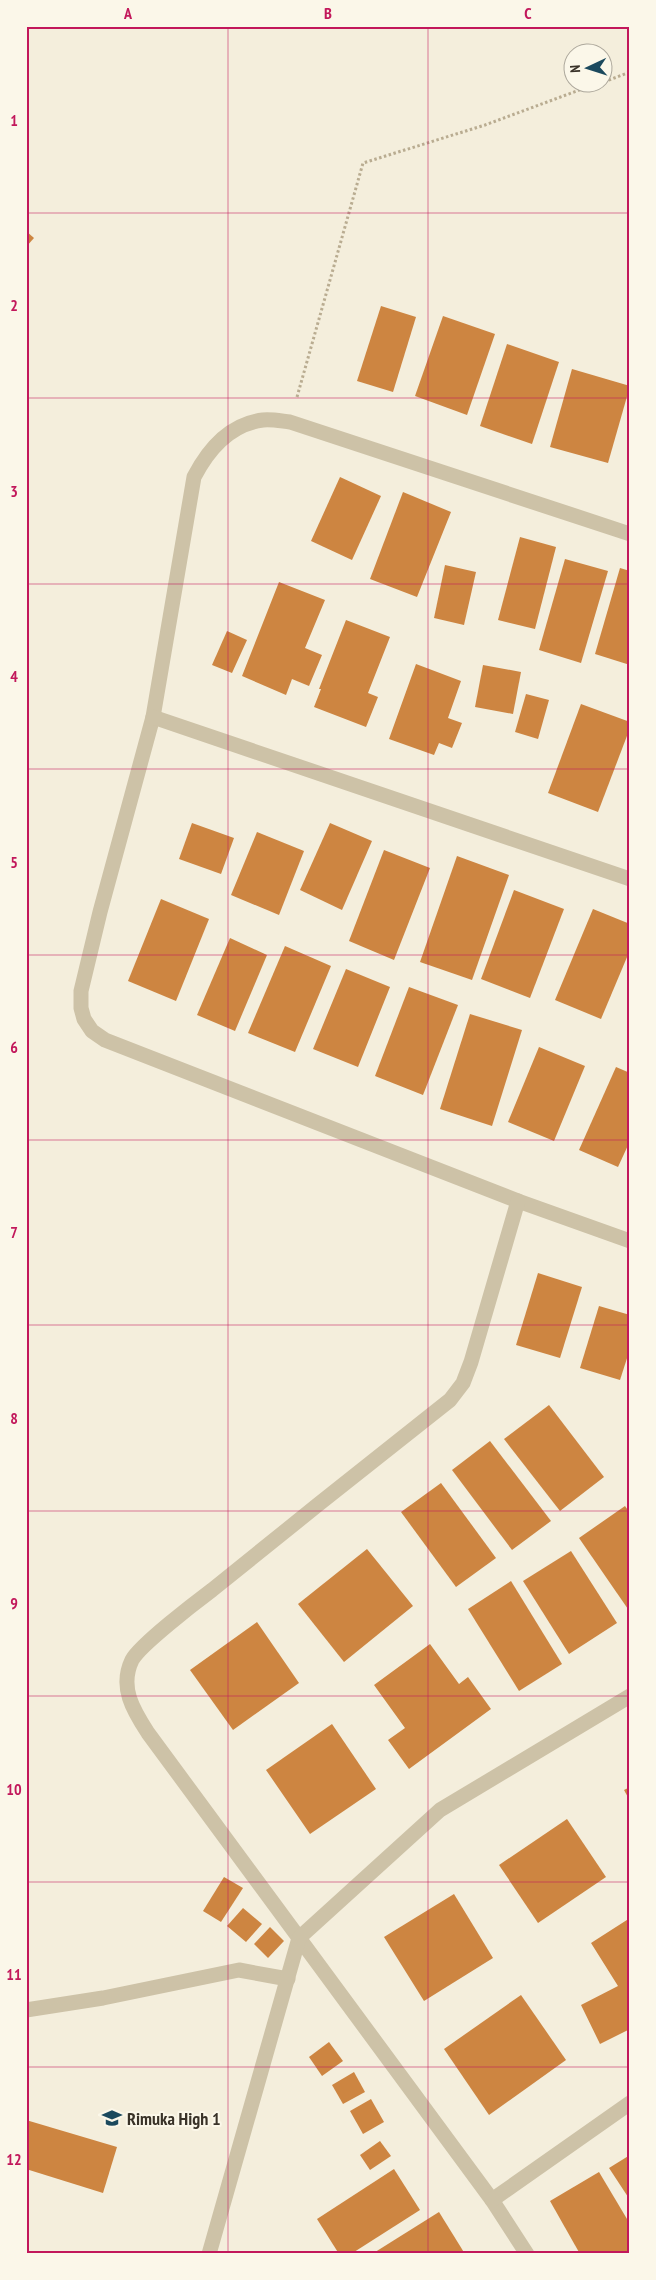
<svg xmlns="http://www.w3.org/2000/svg" width="656" height="2280" font-family="'PT Sans Narrow',sans-serif">
  <style>
    .building { fill: #cd8541 }
    .lines { fill: none; stroke-linecap: round; stroke-linejoin: round }
    .path { stroke: #b9ac91; stroke-width: 3; stroke-dasharray: 2.5 2.5; stroke-linecap: butt }
    .minor { stroke: #cdc2a7; stroke-width: 15 }
    .grid { fill: none; stroke: #c2185b; stroke-width: 1; stroke-opacity: 0.55 }
    .labels { text-anchor: middle; dominant-baseline: central; stroke-width: 4; stroke-linejoin: round; paint-order: stroke }
    .poi-label { font-size: 18px; font-weight: bold; fill: #393228; stroke: #fbf7e9; text-anchor: start }
    .neatline { fill: none; stroke: #c2185b; stroke-width: 2 }
    .grid-label { font-size: 16px; text-anchor: middle; font-weight: bold; fill: #c2185b }
  </style>
  <rect width="100%" height="100%" fill="#f4eedc"/>
  <g class="building">
    <path d="M26 231 34 238 26 247Z"/>
    <path d="M381 306 416 317 393 392 357 381Z"/>
    <path d="M443 316 495 334 467 415 415 396Z"/>
    <path d="M507 344 559 362 532 444 480 426Z"/>
    <path d="M572 369 630 386 608 463 550 447Z"/>
    <path d="M340 477 381 496 352 560 311 541Z"/>
    <path d="M403 492 451 512 417 597 370 579Z"/>
    <path d="M520 537 556 547 535 629 498 620Z"/>
    <path d="M565 559 608 571 581 663 539 650Z"/>
    <path d="M445 565 476 572 464 625 434 618Z"/>
    <path d="M620 568 630 571V665L595 654Z"/>
    <path d="M279 582 325 600 305 648 322 655 309 686 292 679 286 695 242 676Z"/>
    <path d="M346 620 390 637 368 693 378 697 366 727 314 707 321 689H319Z"/>
    <path d="M227 631 247 640 232 673 212 665Z"/>
    <path d="M416 664 461 681 448 718 462 723 452 748 439 743 434 755 389 739Z"/>
    <path d="M483 665 521 672 513 714 475 707Z"/>
    <path d="M526 694 549 700 538 739 515 732Z"/>
    <path d="M581 704 630 722V728L598 812 548 793Z"/>
    <path d="M192 823 234 838 221 874 179 859Z"/>
    <path d="M330 823 372 841 342 910 300 890Z"/>
    <path d="M257 832 304 851 279 915 231 895Z"/>
    <path d="M384 850 430 868 394 960 349 941Z"/>
    <path d="M457 856 509 875 472 980 420 962Z"/>
    <path d="M514 890 564 909 530 998 481 979Z"/>
    <path d="M161 899 209 919 176 1001 128 981Z"/>
    <path d="M593 909 630 924V950L601 1019 555 1000Z"/>
    <path d="M230 938 267 955 235 1031 197 1015Z"/>
    <path d="M285 946 331 966 295 1052 248 1033Z"/>
    <path d="M346 969 390 987 358 1067 313 1049Z"/>
    <path d="M409 987 458 1005 423 1095 375 1076Z"/>
    <path d="M470 1014 522 1030 492 1126 440 1109Z"/>
    <path d="M539 1047 585 1066 554 1141 508 1122Z"/>
    <path d="M616 1067 630 1073V1141L618 1167 579 1150Z"/>
    <path d="M538 1273 582 1287 560 1358 516 1345Z"/>
    <path d="M599 1306 630 1315V1349L620 1380 580 1368Z"/>
    <path d="M549 1405 604 1477 560 1511 504 1439Z"/>
    <path d="M490 1441 551 1521 512 1550 452 1470Z"/>
    <path d="M441 1483 496 1558 456 1587 401 1512Z"/>
    <path d="M625 1506 630 1513V1612L579 1538Z"/>
    <path d="M367 1549 413 1606 344 1662 298 1604Z"/>
    <path d="M571 1551 617 1623 569 1654 523 1581Z"/>
    <path d="M511 1581 562 1664 519 1691 468 1609Z"/>
    <path d="M257 1622 299 1683 233 1730 190 1670Z"/>
    <path d="M430 1644 459 1684 468 1677 491 1709 409 1769 388 1740 405 1728 374 1685Z"/>
    <path d="M332 1724 376 1789 310 1834 266 1770Z"/>
    <path d="M630 1787V1801L624 1790Z"/>
    <path d="M567 1819 606 1877 538 1923 499 1865Z"/>
    <path d="M224 1877 243 1888 221 1922 203 1911Z"/>
    <path d="M454 1894 493 1958 424 2001 384 1937Z"/>
    <path d="M243 1908 262 1924 246 1942 227 1926Z"/>
    <path d="M630 1918V2029L600 2044 581 2005 618 1986 591 1943Z"/>
    <path d="M270 1927 284 1941 268 1958 254 1944Z"/>
    <path d="M521 1995 566 2060 489 2115 444 2049Z"/>
    <path d="M329 2042 343 2061 322 2076 309 2057Z"/>
    <path d="M354 2072 365 2092 343 2104 332 2085Z"/>
    <path d="M371 2099 384 2122 363 2134 350 2111Z"/>
    <path d="M26 2120 117 2147 103 2193 26 2169Z"/>
    <path d="M380 2141 391 2156 370 2170 360 2155Z"/>
    <path d="M630 2155V2200L609 2168Z"/>
    <path d="M394 2169 420 2210 351 2254H339L317 2219Z"/>
    <path d="M599 2172 630 2224V2254H580L550 2201Z"/>
    <path d="M439 2212 465 2254H372Z"/>
  </g>
  <g class="lines">
    <g class="path">
      <path d="M604 82 630 72"/>
      <path d="M297 397 363 163 485 125 601 82"/>
    </g>
    <g class="minor">
      <path d="M630 534 290 422C281 421 271 419 263 420 230 424 208 450 194 477L153 717 100 912 81 991V1008L84 1019 92 1031 105 1040 518 1201 630 1241"/>
      <path d="M153 717 630 879"/>
      <path d="M518 1201 471 1362 463 1383 450 1400C370 1463 291 1526 212 1590 196 1602 140 1645 132 1660 119 1687 133 1710 148 1733L492 2200 527 2254"/>
      <path d="M26 2010 103 1998 239 1970 288 1979"/>
      <path d="M492 2200 630 2103"/>
      <path d="M209 2254 299 1938 440 1810 630 1696"/>
    </g>
  </g>
  <path class="grid" d="M228 26V2254M428 26V2254M26 213H630M26 398H630M26 584H630M26 769H630M26 955H630M26 1140H630M26 1325H630M26 1511H630M26 1696H630M26 1882H630M26 2067H630"/>
  <defs>
    <symbol id="school-bare" viewBox="-9 -9 18 18"><path d="M0-5L7-2L0 1L-7-2ZM-4 1L0 2.5L4 1V4Q0 6-4 4Z" fill="#1b495d" stroke="#fbf7e9" stroke-width="2.5" paint-order="stroke"/></symbol>
  </defs>
  <g fill-rule="evenodd">
    <use href="#school-bare" x="98" y="2104" width="28" height="28"/>
  </g>
  <g class="labels">
    <g class="poi-label">
      <text x="127" y="2118">Rimuka High 1</text>
    </g>
  </g>
  <rect width="656" height="2280" fill="none" stroke="#fbf7e9" stroke-width="55"/>
  <g transform="translate(588 68) rotate(266)"><circle r="24" fill="#fbf7e9" stroke="#ada89c"/>
  <path d="M0-4L9 19L0 12L-9 19Z" fill="#1b495d"/>
  <text y="-8" font-size="14" font-weight="bold" text-anchor="middle" fill="#393228">N</text>
  </g>
  <rect x="28" y="28" width="600" height="2224" class="neatline"/>
  <g class="grid-label">
    <text x="128" y="19">A</text>
    <text x="328" y="19">B</text>
    <text x="528" y="19">C</text>
    <text x="14" y="126">1</text>
    <text x="14" y="311">2</text>
    <text x="14" y="497">3</text>
    <text x="14" y="682">4</text>
    <text x="14" y="868">5</text>
    <text x="14" y="1053">6</text>
    <text x="14" y="1238">7</text>
    <text x="14" y="1424">8</text>
    <text x="14" y="1609">9</text>
    <text x="14" y="1795">10</text>
    <text x="14" y="1980">11</text>
    <text x="14" y="2165">12</text>
  </g>
</svg>
